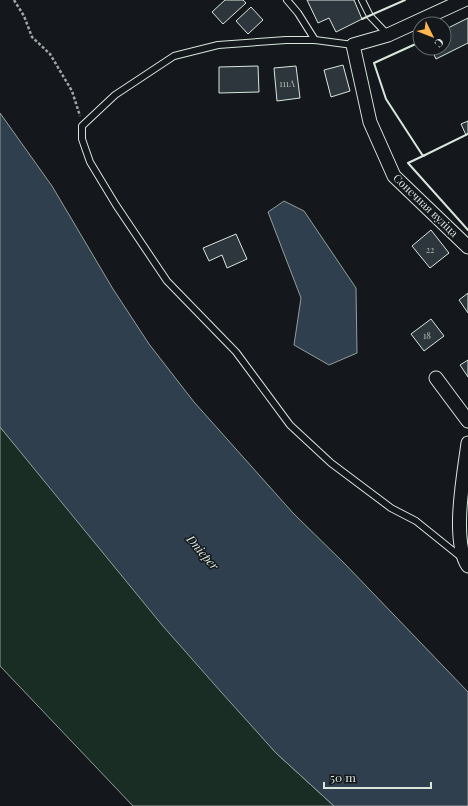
<svg xmlns="http://www.w3.org/2000/svg" width="468" height="806" font-family="'Playfair Display',serif">
  <style>
    .green { fill: #1a2d24; stroke: #939e99 }
    .water { fill: #2f3f4d; stroke: #939e99 }
    .building { fill: #2c363c; stroke: #d8e6dc }
    .lines { fill: none; stroke-linecap: round; stroke-linejoin: round }
    .lane-casing { stroke: #d8e6dc; stroke-width: 8 }
    .street-casing { stroke: #d8e6dc; stroke-width: 15 }
    .path { stroke: #9da8a2; stroke-width: 2.5; stroke-dasharray: 3 2; stroke-linecap: butt }
    .lane { stroke: #14181c; stroke-width: 6 }
    .street { stroke: #14181c; stroke-width: 13 }
    .wall { stroke: #d8e6dc; stroke-width: 2 }
    .labels { text-anchor: middle; dominant-baseline: central; stroke-width: 3; stroke-linejoin: round; paint-order: stroke }
    .number-label { font-size: 9px; fill: #adbab4 }
    .street-label { font-size: 11px; fill: #d8e6dc; stroke: #14181c }
    .water-label { font-size: 12px; font-style: italic; fill: #d8e6dc; stroke: #14181c }
  </style>
  <rect width="100%" height="100%" fill="#14181c"/>
  <path class="green" d="M0 427 276 753 334 806H133L0 666Z"/>
  <g class="water">
    <path d="M0 113 52 186 113 289 149 344 194 402 293 513 345 564 468 692V806H334L276 753 222 693 162 625 0 427Z"/>
    <path d="M284 201 304 211 356 288 357 353 329 365 294 345 301 298 268 212Z"/>
  </g>
  <g class="building">
    <path d="M225 0H243L246 3 223 24 212 12Z"/>
    <path d="M307 0H354L362 19 336 32 329 18 318 23Z"/>
    <path d="M251 7 263 20 248 34 236 21Z"/>
    <path d="M468 18V43L436 59 431 48H444V30Z"/>
    <path d="M343 65 350 91 331 97 324 70Z"/>
    <path d="M258 66 259 92 219 93V67Z"/>
    <path d="M296 66 300 98 277 101 274 68Z"/>
    <path d="M468 121V134L466 135 461 124Z"/>
    <path d="M431 230 449 253 430 268 412 246Z"/>
    <path d="M236 234 247 259 227 268 222 255 209 261 203 248Z"/>
    <path d="M468 293V313L459 300Z"/>
    <path d="M431 319 444 336 424 351 411 334Z"/>
    <path d="M468 360V377L460 365Z"/>
  </g>
  <g class="lines">
    <defs>
      <g id="lane">
        <path d="M287 0 298 13 315 40"/>
        <path d="M362 0 370 16 388 35"/>
        <path d="M353 45 315 40H286L218 45 174 56 115 95 82 126V139L90 162 116 205 167 281 236 352 290 425 331 463 391 508 416 521 462 558"/>
      </g>
      <g id="street">
        <path d="M464 0 388 35 353 45 370 122 394 176 468 247"/>
        <path d="M436 378 468 421"/>
        <path d="M468 443C464 474 451 540 468 566"/>
      </g>
    </defs>
    <use href="#lane" class="lane-casing"/>
    <use href="#street" class="street-casing"/>
    <path class="path" d="M14 0 24 16 32 37 50 54 72 91 80 116"/>
    <use href="#lane" class="lane"/>
    <use href="#street" class="street"/>
    <g class="wall">
      <path d="M362 19 405 0"/>
      <path d="M420 42 374 63 386 99 423 156 468 134"/>
      <path d="M425 155 408 163 468 230"/>
    </g>
  </g>
  <g class="labels">
    <g class="number-label">
      <text x="287" y="83">111А</text>
      <text x="430" y="249">22</text>
      <text x="427" y="335">18</text>
    </g>
    <g class="street-label">
      <text transform="translate(426 205) rotate(44)">Сонечная вуліца</text>
    </g>
    <g class="water-label">
      <text transform="translate(203 552) rotate(49)">Dnieper</text>
    </g>
  </g>
  <g transform="translate(432 36) rotate(133)"><circle r="19" fill="#14181c" stroke="#626a69"/>
  <path d="M0-3L7 15L0 10L-7 15Z" fill="#ffb74d"/>
  <text y="-6" font-size="11" font-weight="bold" text-anchor="middle" fill="#d8e6dc">С</text>
  </g>
  <path d="M324 782v6h107v-6" fill="none" stroke="#d8e6dc" stroke-width="2"/>
  <text x="330" y="782" font-size="12" fill="#d8e6dc" stroke="#14181c" stroke-width="3" paint-order="stroke">50 m</text>
</svg>
